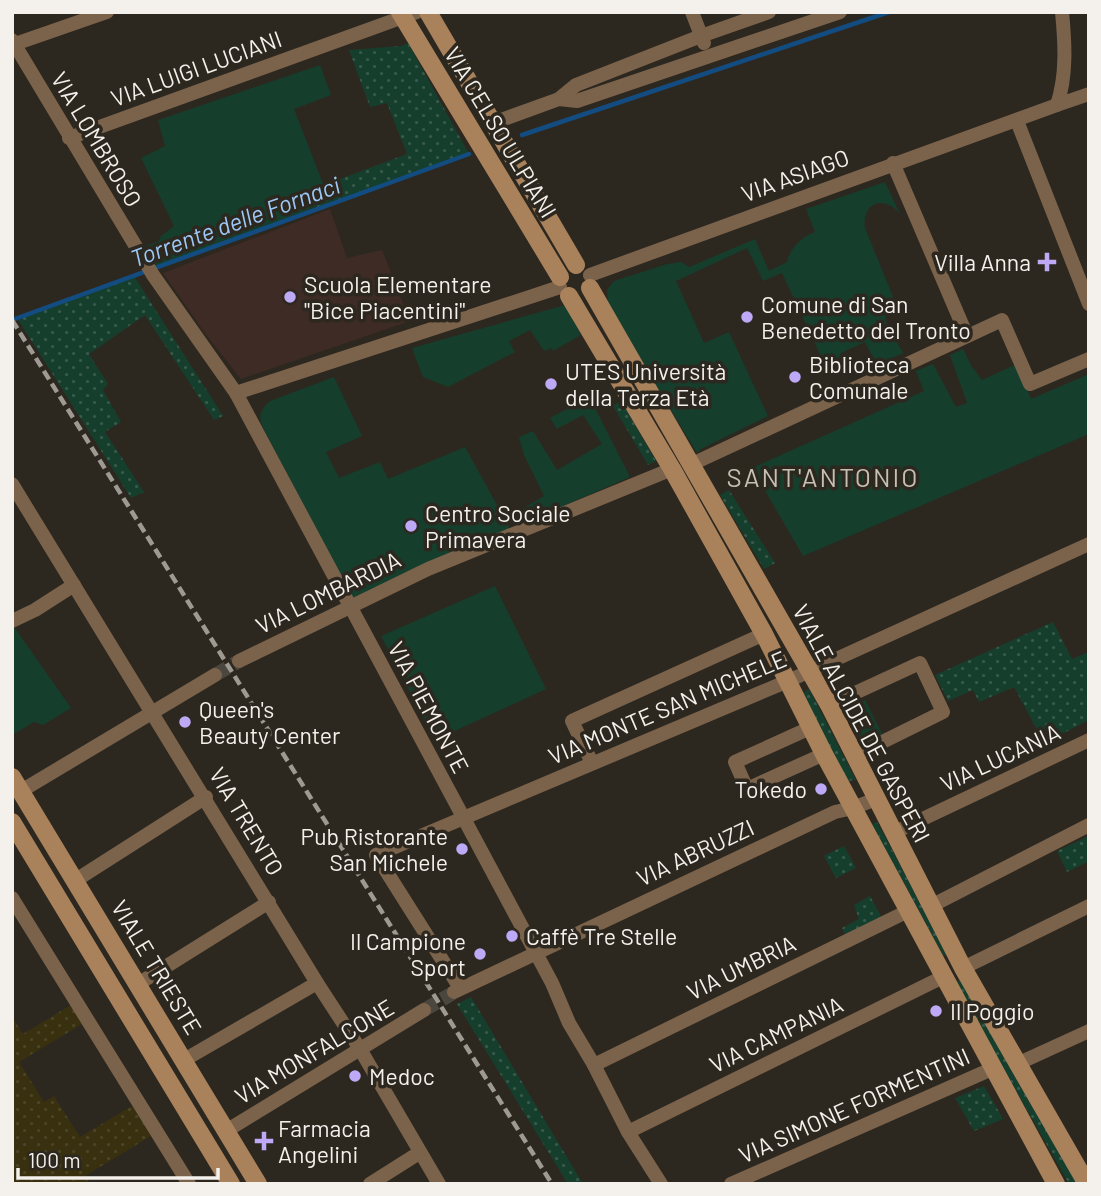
<svg xmlns="http://www.w3.org/2000/svg" width="1101" height="1196" font-family="Barlow,sans-serif">
  <style>
    .education { fill: #3e2b25 }
    .grass { fill: url(#grass-dots) }
    .sand { fill: url(#sand-dots) }
    .park { fill: #153e2d }
    .lines { fill: none; stroke-linecap: round; stroke-linejoin: round }
    .stream { stroke: #134c80; stroke-width: 4.5 }
    .street-tunnel { stroke: #4b463e; stroke-width: 14; stroke-dasharray: 14 7; stroke-linecap: butt }
    .street { stroke: #7b624b; stroke-width: 14 }
    .secondary { stroke: #a9825c; stroke-width: 18 }
    .rail { stroke: #9e9a93; stroke-width: 4.5; stroke-dasharray: 10 5; stroke-linecap: butt }
    .poi-dot { fill: #bda9f5; stroke: #2d281f; stroke-width: 2.5 }
    .labels { text-anchor: middle; dominant-baseline: central; stroke-width: 7; stroke-linejoin: round; paint-order: stroke }
    .street-label { font-size: 23px; fill: #f4f0eb; stroke: #2d281f }
    .poi-label { font-size: 23px; fill: #f4f0eb; stroke: #2d281f; text-anchor: start }
    .water-label { font-size: 24px; font-style: italic; fill: #9dc8f7; stroke: #2d281f }
    .quarter-label { font-size: 26px; letter-spacing: 2px; fill: #c6c0b4; stroke: #2d281f }
  </style>
  <defs>
    <pattern id="grass-dots" width="8" height="8" patternUnits="userSpaceOnUse" patternTransform="scale(1.75)"><rect width="8" height="8" fill="#153e2d"/><path d="M2 2h.1M6 6h.1" fill="none" stroke="#385a4c" stroke-width="1.8" stroke-linecap="round"/></pattern>
    <pattern id="sand-dots" width="8" height="8" patternUnits="userSpaceOnUse" patternTransform="scale(1.75)"><rect width="8" height="8" fill="#38300f"/><path d="M2 2h.1M6 6h.1" fill="none" stroke="#4c4426" stroke-width="1.8" stroke-linecap="round"/></pattern>
  </defs>
  <rect width="100%" height="100%" fill="#2d281f"/>
  <path class="education" d="M330 209 347 258 382 250 410 321 241 379 207 336 163 273Z"/>
  <g class="grass">
    <path d="M408 43 469 154 293 218 329 199 324 185 407 154 387 103 370 107 349 50 401 46Z"/>
    <path d="M134 276 223 416 214 420 145 315 89 354 108 384 103 390 121 422 105 432 144 492 131 498 17 318Z"/>
    <path d="M621 401 656 461 648 465 613 406Z"/>
    <path d="M729 490 775 563 764 569 720 495Z"/>
    <path d="M1053 622 1072 659 1089 652V720L1044 743 1014 687 979 702 973 690 948 701 935 675Z"/>
    <path d="M809 689 856 780 847 781 803 693Z"/>
    <path d="M877 822 949 956 943 955 872 824Z"/>
    <path d="M1089 836V861L1067 872 1057 851Z"/>
    <path d="M844 846 856 868 836 878 824 856Z"/>
    <path d="M870 896 882 918 846 936 842 928 859 919 854 905Z"/>
    <path d="M960 980 1078 1184H1069L955 983Z"/>
    <path d="M471 997 583 1184H568L457 1004Z"/>
    <path d="M984 1086 1003 1119 974 1131 955 1098Z"/>
  </g>
  <path class="sand" d="M71 1005 82 1024 19 1062 44 1102 54 1096 80 1137 132 1106 151 1136 85 1176 90 1184H12V1017L23 1034Z"/>
  <g class="park">
    <path d="M320 65 331 95 294 109 329 199 293 218 157 267 146 246 159 241 161 236 174 226 141 158 165 146 158 120Z"/>
    <path d="M885 182 900 214C884 194 861 203 865 228L898 309 886 316 885 320 903 353 877 365 865 342 841 353 836 363 826 367 782 273 763 281 747 248 676 281 704 343 729 332 768 416 701 449 697 453 608 306 607 290 614 281 667 264 681 262 689 267 755 239 769 271 787 262C791 247 801 237 815 232L806 209Z"/>
    <path d="M565 305 581 335 553 351 552 348 544 351 530 330 509 341 515 352 448 387 423 377 412 348Z"/>
    <path d="M963 349 972 367 982 380 1017 364 1031 399 1089 374V434L803 556 752 468 924 391 916 371 933 364 956 407 967 403 950 355Z"/>
    <path d="M334 377 362 436 326 452 339 478 380 462 388 479 465 447 513 534 353 599 262 426C258 415 261 409 270 401Z"/>
    <path d="M591 400 630 477 524 523 517 512 544 496 524 455 519 437 533 431 557 470 602 444 583 415 557 429 550 418 582 401Z"/>
    <path d="M495 586 546 689 435 740 381 636Z"/>
    <path d="M12 624 71 708 43 725 34 722 12 735Z"/>
    <path d="M865 700 882 734 863 744 846 708Z"/>
  </g>
  <g class="lines">
    <g class="stream">
      <path d="M522 135 889 12"/>
      <path d="M12 320 469 154"/>
    </g>
    <g class="street-tunnel">
      <path d="M215 675 239 661"/>
      <path d="M424 1010 453 993"/>
    </g>
    <g class="street">
      <path d="M692 12 704 43"/>
      <path d="M12 40 153 275 236 393 552 983 569 1023 594 1065 628 1132 661 1184"/>
      <path d="M12 45 107 12"/>
      <path d="M559 99 577 101 840 12"/>
      <path d="M1057 105 1089 94"/>
      <path d="M1017 121 1089 304"/>
      <path d="M493 123 559 99 576 85 701 36 769 12"/>
      <path d="M69 138 417 12"/>
      <path d="M893 163 967 336"/>
      <path d="M590 275 1057 105C1067 75 1065 43 1062 12"/>
      <path d="M236 393 560 287"/>
      <path d="M692 464 1002 320 1030 384 1089 359"/>
      <path d="M12 484 317 983 360 1049 439 1184"/>
      <path d="M12 621 35 610 74 585"/>
      <path d="M239 661 428 569 672 469"/>
      <path d="M829 705 920 663 943 712 854 756"/>
      <path d="M810 728 735 762 747 789 824 754"/>
      <path d="M592 763 572 721 764 634"/>
      <path d="M21 791 215 675"/>
      <path d="M893 833 1089 740"/>
      <path d="M76 880 206 797"/>
      <path d="M12 898 189 1184"/>
      <path d="M931 906 1089 825"/>
      <path d="M963 968 1089 906"/>
      <path d="M138 984 269 902"/>
      <path d="M460 988 376 855 788 681 1089 544"/>
      <path d="M454 992 835 812 853 808 876 799"/>
      <path d="M184 1060 317 983"/>
      <path d="M1017 1064 1089 1031"/>
      <path d="M594 1065 908 911"/>
      <path d="M226 1131 424 1010"/>
      <path d="M628 1132 945 976"/>
      <path d="M370 1184 419 1153"/>
      <path d="M731 1184 994 1068"/>
    </g>
    <g class="secondary">
      <path d="M400 12 560 277"/>
      <path d="M428 12 576 265"/>
      <path d="M590 288 829 705 963 968 1087 1184"/>
      <path d="M569 296 672 469 764 634 824 754 1056 1184"/>
      <path d="M12 777 258 1184"/>
      <path d="M12 822 231 1184"/>
    </g>
    <path class="rail" d="M12 320 552 1184"/>
  </g>
  <g class="poi-dot">
    <path d="M1043.5 251.5h7v7h7v7h-7v7h-7v-7h-7v-7h7z"/>
    <circle cx="290" cy="297" r="7"/>
    <circle cx="747" cy="317" r="7"/>
    <circle cx="795" cy="377" r="7"/>
    <circle cx="551" cy="384" r="7"/>
    <circle cx="411" cy="526" r="7"/>
    <circle cx="185" cy="722" r="7"/>
    <circle cx="821" cy="789" r="7"/>
    <circle cx="462" cy="849" r="7"/>
    <circle cx="512" cy="936" r="7"/>
    <circle cx="480" cy="954" r="7"/>
    <circle cx="936" cy="1011" r="7"/>
    <circle cx="355" cy="1076" r="7"/>
    <path d="M260.5 1130.5h7v7h7v7h-7v7h-7v-7h-7v-7h7z"/>
  </g>
  <g class="labels">
    <g class="street-label">
      <text transform="translate(196 68) rotate(-20)">VIA LUIGI LUCIANI</text>
      <text transform="translate(501 132) rotate(59)">VIA CELSO ULPIANI</text>
      <text transform="translate(97 139) rotate(59)">VIA LOMBROSO</text>
      <text transform="translate(795 175) rotate(-20)">VIA ASIAGO</text>
      <text transform="translate(328 592) rotate(-26)">VIA LOMBARDIA</text>
      <text transform="translate(429 707) rotate(62)">VIA PIEMONTE</text>
      <text transform="translate(667 707) rotate(-23)">VIA MONTE SAN MICHELE</text>
      <text transform="translate(862 723) rotate(62)">VIALE ALCIDE DE GASPERI</text>
      <text transform="translate(1000 757) rotate(-25)">VIA LUCANIA</text>
      <text transform="translate(247 821) rotate(59)">VIA TRENTO</text>
      <text transform="translate(695 852) rotate(-25)">VIA ABRUZZI</text>
      <text transform="translate(157 967) rotate(59)">VIALE TRIESTE</text>
      <text transform="translate(741 967) rotate(-26)">VIA UMBRIA</text>
      <text transform="translate(776 1034) rotate(-26)">VIA CAMPANIA</text>
      <text transform="translate(314 1051) rotate(-31)">VIA MONFALCONE</text>
      <text transform="translate(854 1105) rotate(-24)">VIA SIMONE FORMENTINI</text>
    </g>
    <g class="poi-label">
      <text x="1031" y="262" text-anchor="end">Villa Anna</text>
      <text x="304" y="284">Scuola Elementare<tspan x="304" dy="26">"Bice Piacentini"</tspan></text>
      <text x="761" y="304">Comune di San<tspan x="761" dy="26">Benedetto del Tronto</tspan></text>
      <text x="809" y="364">Biblioteca<tspan x="809" dy="26">Comunale</tspan></text>
      <text x="565" y="371">UTES Università<tspan x="565" dy="26">della Terza Età</tspan></text>
      <text x="425" y="513">Centro Sociale<tspan x="425" dy="26">Primavera</tspan></text>
      <text x="199" y="709">Queen's<tspan x="199" dy="26">Beauty Center</tspan></text>
      <text x="807" y="789" text-anchor="end">Tokedo</text>
      <text x="448" y="836" text-anchor="end">Pub Ristorante<tspan x="448" dy="26">San Michele</tspan></text>
      <text x="526" y="936">Caffè Tre Stelle</text>
      <text x="466" y="941" text-anchor="end">Il Campione<tspan x="466" dy="26">Sport</tspan></text>
      <text x="950" y="1011">Il Poggio</text>
      <text x="369" y="1076">Medoc</text>
      <text x="278" y="1128">Farmacia<tspan x="278" dy="26">Angelini</tspan></text>
    </g>
    <g class="water-label">
      <text transform="translate(235 221) rotate(-20)">Torrente delle Fornaci</text>
    </g>
    <g class="quarter-label">
      <text x="823" y="476">SANT'ANTONIO</text>
    </g>
  </g>
  <rect width="1101" height="1196" fill="none" stroke="#f4f0eb" stroke-width="28"/>
  <path d="M18 1168v10h200v-10" fill="none" stroke="#f4f0eb" stroke-width="3.5"/>
  <text x="28" y="1168" font-size="21" fill="#f4f0eb" stroke="#2d281f" stroke-width="5" paint-order="stroke">100 m</text>
</svg>
